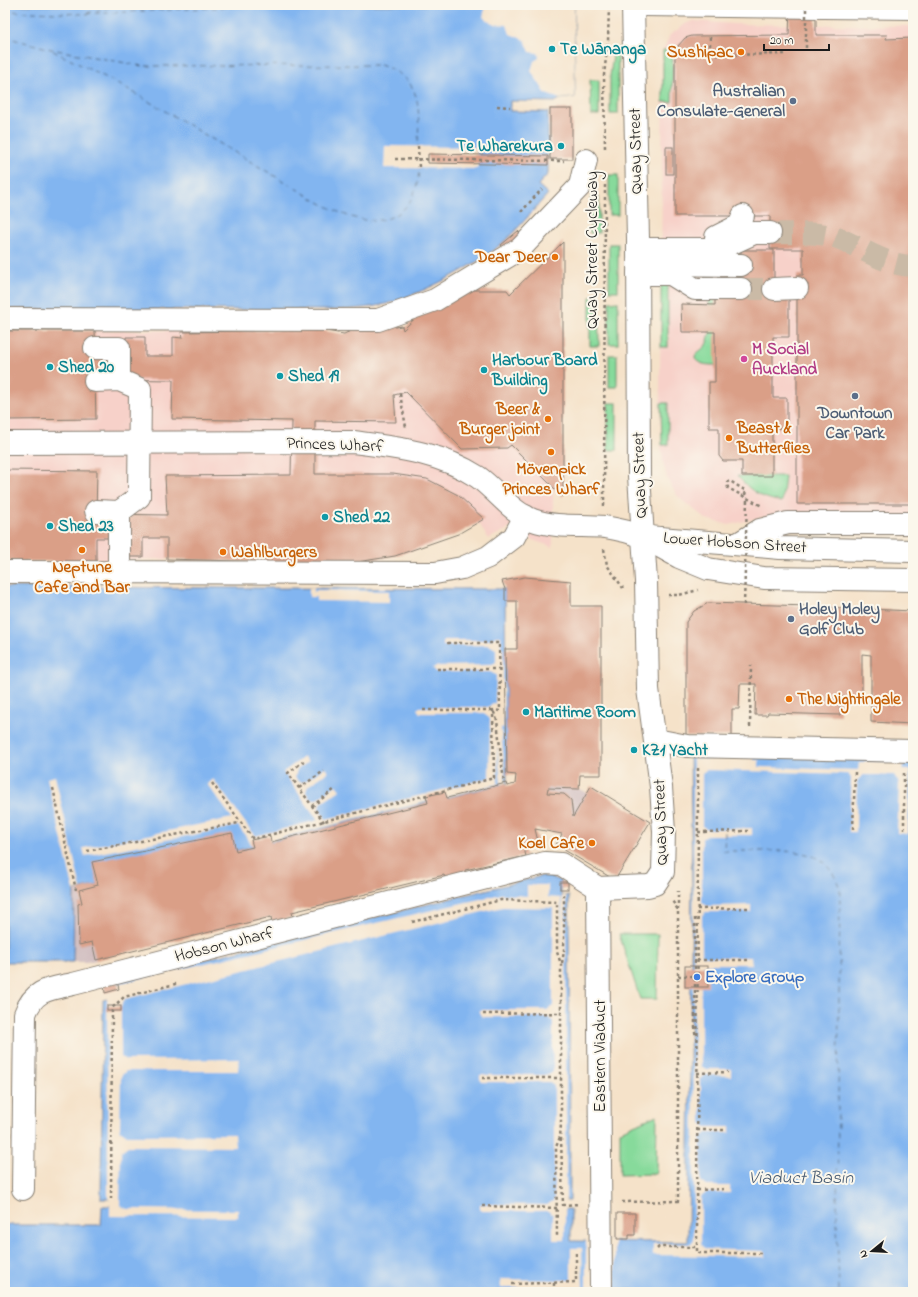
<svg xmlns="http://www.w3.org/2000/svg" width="918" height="1297" font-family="'Indie Flower',sans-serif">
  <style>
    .built { fill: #f7d1c9 }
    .industrial { fill: #d2bfc1 }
    .green { fill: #87da9b; stroke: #527b5c }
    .water { fill: #82b5f0; stroke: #4f6886 }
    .pier { fill: #f5e2c9 }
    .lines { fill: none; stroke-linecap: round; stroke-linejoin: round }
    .ferry { stroke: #455971; stroke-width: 1; stroke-dasharray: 5 4; stroke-linecap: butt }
    .building { fill: #da9f87 }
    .minor-tunnel { stroke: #cabaa6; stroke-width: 22; stroke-dasharray: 22 11; stroke-linecap: butt }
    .minor-casing { stroke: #887f72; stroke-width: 24 }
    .major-casing { stroke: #887f72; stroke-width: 24 }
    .path { stroke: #887f72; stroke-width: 2.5; stroke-dasharray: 3 3; stroke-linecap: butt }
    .minor { stroke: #fff; stroke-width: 22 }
    .major { stroke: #fff; stroke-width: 22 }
    .path-bridge { stroke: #887f72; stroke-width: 2.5; stroke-dasharray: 3 3; stroke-linecap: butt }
    .culture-dot { fill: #0f9aa8; stroke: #fbf7ec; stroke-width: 1.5 }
    .food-dot { fill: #e8710a; stroke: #fbf7ec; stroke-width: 1.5 }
    .service-dot { fill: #5c6f8a; stroke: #fbf7ec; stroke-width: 1.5 }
    .hotel-dot { fill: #d1479c; stroke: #fbf7ec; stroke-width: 1.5 }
    .shop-dot { fill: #3f7fe0; stroke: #fbf7ec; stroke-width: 1.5 }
    .labels { text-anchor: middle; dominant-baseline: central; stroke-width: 4; stroke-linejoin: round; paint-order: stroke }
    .culture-label { font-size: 17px; font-weight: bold; fill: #0d838f; stroke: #fbf7ec; text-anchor: start }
    .food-label { font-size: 17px; font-weight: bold; fill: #c56008; stroke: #fbf7ec; text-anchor: end }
    .service-label { font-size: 17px; font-weight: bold; fill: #4e5e75; stroke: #fbf7ec; text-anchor: end }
    .street-label { font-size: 17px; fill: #1c1c1c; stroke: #fbf7ec }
    .hotel-label { font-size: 17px; font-weight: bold; fill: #b23c85; stroke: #fbf7ec; text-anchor: start }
    .shop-label { font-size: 17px; font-weight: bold; fill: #366cbe; stroke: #fbf7ec; text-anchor: start }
    .water-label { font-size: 18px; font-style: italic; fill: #455971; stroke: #fbf7ec }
  </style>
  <rect width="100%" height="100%" fill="#fbf7ec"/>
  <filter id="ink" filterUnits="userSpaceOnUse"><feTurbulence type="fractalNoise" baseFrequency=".025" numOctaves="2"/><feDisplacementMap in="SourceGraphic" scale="8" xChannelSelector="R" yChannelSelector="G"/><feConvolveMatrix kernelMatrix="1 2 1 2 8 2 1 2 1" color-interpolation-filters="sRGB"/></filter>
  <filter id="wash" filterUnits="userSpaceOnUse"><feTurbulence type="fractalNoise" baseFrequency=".012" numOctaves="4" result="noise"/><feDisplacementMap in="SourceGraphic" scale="16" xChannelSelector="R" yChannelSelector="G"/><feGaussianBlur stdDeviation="0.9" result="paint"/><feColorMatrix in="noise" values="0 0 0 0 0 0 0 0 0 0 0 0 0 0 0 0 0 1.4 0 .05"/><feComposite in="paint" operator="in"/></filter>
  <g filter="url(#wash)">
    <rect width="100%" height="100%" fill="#f5e2c9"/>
    <g class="built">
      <path d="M694 21 733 24 913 26V516L762 517 729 525 706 519 679 498 668 481 663 462 661 444 660 381 663 50 670 35 687 23Z"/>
      <path d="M563 242V497L553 488V547L535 541 512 527 488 539 479 523 442 541 395 556 344 564 167 559 5 561V331L319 330 344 334 402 326 403 330 507 290 511 294Z"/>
    </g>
    <g class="industrial">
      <path d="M547 788 579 789 587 793 573 817 571 800 564 794 547 793Z"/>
      <path d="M79 890 96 960 86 962H73L74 891Z"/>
    </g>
    <g class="green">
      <path d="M614 48H618V114H610V76Z"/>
      <path d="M663 50H669L673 54 672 102H663Z"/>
      <path d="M590 80H599V115H591Z"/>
      <rect x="609" y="175" width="9" height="40"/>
      <path d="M591 197H599V233H590Z"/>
      <rect x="609" y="244" width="9" height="47"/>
      <rect x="661" y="284" width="7" height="63"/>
      <path d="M715 296 716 365C708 365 700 365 695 359 695 352 703 350 706 345 713 332 709 314 709 300Z"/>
      <path d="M590 297H598L599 346H590Z"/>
      <rect x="609" y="302" width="9" height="42"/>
      <rect x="609" y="355" width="8" height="32"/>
      <rect x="608" y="403" width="9" height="47"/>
      <path d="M661 403H668V445H662Z"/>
      <path d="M737 476H785L782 502C758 497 754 493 737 476Z"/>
      <path d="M619 934H658L657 999H640Z"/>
      <path d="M657 1115 656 1174 620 1175V1131Z"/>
    </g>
    <g class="water">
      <path d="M5 5H574L575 97 560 99 555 102 510 101V111L548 112V174L538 185 548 194C532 211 518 230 500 245 472 268 430 289 396 301 376 308 353 309 333 310L5 309Z"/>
      <path d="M5 587 505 589 507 783 74 891 73 962H5Z"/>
      <path d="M690 752 913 759V1292H643C635 1288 585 1288 577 1292H5V1225H101L102 1206H115V1199H101L103 1000 121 996 117 981 546 875 561 881V896H569L570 1201H566V1198H560V1209H571V1241L688 1242 692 882Z"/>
    </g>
    <g class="pier">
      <path d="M486 5 506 7 508 5H574L575 97 560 99 546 94 531 71 534 61 539 58 538 53 530 52 525 40 510 34 507 25 492 24 483 17Z"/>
      <path d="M385 146 477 147 478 169 384 168Z"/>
      <path d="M309 588H314V592L317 590 389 591V602L316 601V597H309Z"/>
      <path d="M496 636H501V649H503L504 728H501L506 783 501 784 497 745 498 784 252 845 238 826 85 856 83 848 232 818 207 784 213 779 255 836 318 820 283 772 304 757 308 762 297 770 295 777 298 781 304 782 325 767 328 772 308 786 306 792 310 799H317L336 785 340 790 320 804 319 809 326 819 489 778 490 719 484 713H420L417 709 420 707H488L495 703 496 675 490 672H436L433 668 436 666 490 665 496 662V649L489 645 443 646V640H489Z"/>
      <path d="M714 756 754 757V760H759V767L858 770 859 763H863L864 761 903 762V769H910L908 834 897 833 899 783 894 775H863L857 781 856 832H849L851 778 848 774 706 770 702 773V826L707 829 752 828V835H707L702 838V902L707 906 751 905V912H706L702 915V955L706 957H751L752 964H706L701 967V1066L706 1069H731V1076L705 1075 701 1079V1123L707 1127H730V1133H707L701 1138V1182L706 1186H730V1193H706L701 1197V1244L706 1249 765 1251V1257L653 1255V1244H690L694 1240 693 758 713 759Z"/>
      <path d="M55 776 81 889 74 891 47 778Z"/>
      <path d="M527 885H548V897L561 898V951L562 896H566V1198L565 1203 564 1200H561L562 1207H565V1240H553V1215L548 1211H482L480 1208V1204L547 1205 554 1200V1086L548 1082H482L480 1079V1075H547L553 1071V1021L547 1017H482L479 1010H547L553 1006V908L503 907 125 999 121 1006V1057L126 1060 239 1059 238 1071H126L121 1076 120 1130 127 1135 234 1134 235 1147 128 1146 121 1151 120 1205 127 1209 238 1210V1217L110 1216V1204H113V1201L108 1199 107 997 118 994 116 984 501 894 527 896Z"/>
      <path d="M586 1240 615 1241V1290H586Z"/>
      <path d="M571 1248H582L583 1288H561V1292H550L549 1288H501L500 1279 571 1280Z"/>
    </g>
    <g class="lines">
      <g class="ferry">
        <path d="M5 11 84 14 272 5"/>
        <path d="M87 13 118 5"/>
        <path d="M5 37 51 49 142 66 380 65C424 78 419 108 418 146"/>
        <path d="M53 51 121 85 317 201C332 209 348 218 365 220 400 224 418 201 419 168"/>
        <path d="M725 832 724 851C740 851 755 851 771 851 805 851 828 853 840 889L837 1221 839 1292"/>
        <path d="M195 1292H259"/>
      </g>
    </g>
    <g id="blocks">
      <g class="building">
        <path d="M790 5H816V35H887L886 39 913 38V504H797V275H803V249H770V216H675V53L678 46 685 38 692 36 789 35Z"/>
        <rect x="550" y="109" width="22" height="50"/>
        <rect x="666" y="147" width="7" height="27"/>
        <path d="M428 154 548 156V165L428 163Z"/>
        <path d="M518 231 524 237 507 252 501 245Z"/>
        <path d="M563 242V497L511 445 507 448 462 449 406 392 394 395 396 422 315 421V474H393L427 479 458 495 484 519 458 534 395 556 344 564 167 559V538H143V557H124L125 538H96V562L5 561V470L97 471 96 514 167 515 165 476 291 475 292 421 172 419 173 380 95 379 96 419 5 420V331H95L96 355 126 356V337H145V356H173V337L182 338 181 332 319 330 344 334 353 330 395 324V327L402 326 403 330 444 290H507L510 294Z"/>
        <path d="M741 250H774V289L789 298V337H773V398H787V428H772V476H742V461H723L719 456V428H709V382H715V332H682L681 304 715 305V296L741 289Z"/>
        <path d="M525 577 571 581V606H601V775H580L579 789 548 788 547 793 564 794 571 800 573 817 591 786 650 822 615 880 556 845 562 834 535 829 539 846 524 849 526 856 465 870 466 876 446 881 444 875 292 912 293 917 272 922 271 917 96 960 92 942 79 945 78 904 82 903 79 890 98 885 92 862 232 833 236 851 253 847 251 840 270 836 271 842 428 803 426 796 445 792 447 798 506 783 507 786 515 784 516 775 507 774 505 649H517V601H505V589L502 581Z"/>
        <path d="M708 603 809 606 808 615H812L817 609 822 607 913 611V724L871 722V655L862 654V698L840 697V715L768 713 767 715H755L756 684H740L739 709H732V736L686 737V622L694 611Z"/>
        <rect x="560" y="882" width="8" height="7"/>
        <rect x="685" y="966" width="23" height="21"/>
        <path d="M117 981 119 989 105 993 104 985Z"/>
        <rect x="107" y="1006" width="14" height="5"/>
        <path d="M617 1213H635V1235H629V1239H617Z"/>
      </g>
    </g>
  </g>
  <g filter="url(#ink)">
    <use href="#blocks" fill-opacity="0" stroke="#887f72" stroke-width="1"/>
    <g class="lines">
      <g class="minor-tunnel">
        <path d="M770 233C790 234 815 231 835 237 862 247 883 265 913 266"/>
        <path d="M741 289H774"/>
      </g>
      <defs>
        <g id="minor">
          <path d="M642 5 913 8"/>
          <path d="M716 237 740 225 743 216"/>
          <path d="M638 249H719L754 233H770"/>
          <path d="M656 264 741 265"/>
          <path d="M638 274H671L695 289H741"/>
          <path d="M774 289 797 288"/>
          <path d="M5 319 378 320 435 300 520 249 580 186 586 160"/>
          <path d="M95 348H119V380"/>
          <path d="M95 381 119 380 140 389 139 497 119 512 96 511"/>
          <path d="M5 443 353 442C397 448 440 452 478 477 496 490 511 512 533 520 556 528 580 525 605 527 618 529 630 532 643 537L646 581 648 689 661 787 664 832 663 872 655 884 648 886 598 888 561 864 545 863 73 984C50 989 34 989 25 1014L23 1189"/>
          <path d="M119 512V572"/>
          <path d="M5 572 435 573 462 568 488 557 514 537 525 516"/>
          <path d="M656 740 687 746 913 751"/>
          <path d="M598 888 601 1292"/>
        </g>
        <g id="major">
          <path d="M633 5 638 239 639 476 643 537"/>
          <path d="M643 537 679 557 708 569 764 578 913 580"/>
          <path d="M648 537 780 548 913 551"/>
          <path d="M739 543 760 530 788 523H913"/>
        </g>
      </defs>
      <use href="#minor" class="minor-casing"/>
      <use href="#major" class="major-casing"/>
      <g class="path">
        <path d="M584 5H585"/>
        <path d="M710 37V55L788 54"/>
        <path d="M497 106 510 107"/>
        <path d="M418 146 419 168"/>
        <path d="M605 148 604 75 608 41 609 5"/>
        <path d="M395 159 564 161"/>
        <path d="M521 212 542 189"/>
        <path d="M400 394 406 427"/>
        <path d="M745 495 746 491 730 481 727 482 728 488 762 506"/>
        <path d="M604 506 605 185"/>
        <path d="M604 549 607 565 623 588"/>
        <path d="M668 595H679L698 590"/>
        <path d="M437 669H499"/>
        <path d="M423 710H493L497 720 504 783"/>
        <path d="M750 727 751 665"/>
        <path d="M304 761 288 773 324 822"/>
        <path d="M698 768 697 1253H763"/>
        <path d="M212 783 253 839 494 778 493 710 500 711 499 643H445"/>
        <path d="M53 788 76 890"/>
        <path d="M299 788 324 771"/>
        <path d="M312 806 335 789"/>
        <path d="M853 829 855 772"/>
        <path d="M904 830V773"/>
        <path d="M698 832 748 831"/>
        <path d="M87 851 239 823"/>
        <path d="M697 909 748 908"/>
        <path d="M678 910V891"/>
        <path d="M412 922 501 900 557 902V952L561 964V1124L560 1137 556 1147 557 1236"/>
        <path d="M697 960H748"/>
        <path d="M562 963 564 951V892"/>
        <path d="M678 976H695"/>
        <path d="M483 1014 562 1013"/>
        <path d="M697 1033H695V918H697"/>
        <path d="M697 1073 728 1072"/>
        <path d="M482 1078H561"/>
        <path d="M697 1130H727"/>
        <path d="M561 1138 563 1205 579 1204"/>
        <path d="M697 1190 727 1189"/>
        <path d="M111 1199 112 1008 124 997 175 984 174 980"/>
        <path d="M622 1202 678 1201V910L671 899"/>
        <path d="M482 1206 557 1208"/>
        <path d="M657 1249 659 1247H697"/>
        <path d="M554 1283V1292"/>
        <path d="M512 1284 576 1282V1251"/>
      </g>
      <use href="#minor" class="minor"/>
      <use href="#major" class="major"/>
      <g class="path-bridge">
        <path d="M806 48V5"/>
        <path d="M744 605 747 499"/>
      </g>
    </g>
  </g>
  <g class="culture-dot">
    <circle cx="552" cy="49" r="4"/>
    <circle cx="561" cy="146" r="4"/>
    <circle cx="50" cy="367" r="4"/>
    <circle cx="484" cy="370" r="4"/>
    <circle cx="280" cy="376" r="4"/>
    <circle cx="325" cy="517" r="4"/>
    <circle cx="50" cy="526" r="4"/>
    <circle cx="526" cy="712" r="4"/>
    <circle cx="634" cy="750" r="4"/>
  </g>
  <g class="food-dot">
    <circle cx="741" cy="52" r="4"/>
    <circle cx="555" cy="257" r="4"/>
    <circle cx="548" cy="419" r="4"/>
    <circle cx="729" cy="438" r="4"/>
    <circle cx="551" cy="452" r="4"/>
    <circle cx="82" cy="550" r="4"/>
    <circle cx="223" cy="552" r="4"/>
    <circle cx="789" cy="699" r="4"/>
    <circle cx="592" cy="843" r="4"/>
  </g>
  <g class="service-dot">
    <circle cx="793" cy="101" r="4"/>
    <circle cx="855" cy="396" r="4"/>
    <circle cx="791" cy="619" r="4"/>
  </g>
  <circle class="hotel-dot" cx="744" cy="359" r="4"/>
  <circle class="shop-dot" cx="697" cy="977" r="4"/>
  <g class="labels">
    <g class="culture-label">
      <text x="560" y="49">Te Wānanga</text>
      <text x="553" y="146" text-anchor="end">Te Wharekura</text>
      <text x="492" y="360">Harbour Board<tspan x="492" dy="20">Building</tspan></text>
      <text x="58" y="367">Shed 20</text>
      <text x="288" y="376">Shed 19</text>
      <text x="333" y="517">Shed 22</text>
      <text x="58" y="526">Shed 23</text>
      <text x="534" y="712">Maritime Room</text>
      <text x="642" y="750">KZ1 Yacht</text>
    </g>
    <g class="food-label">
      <text x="733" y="52">Sushipac</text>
      <text x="547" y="257">Dear Deer</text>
      <text x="540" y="409">Beer &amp;<tspan x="540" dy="20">Burger joint</tspan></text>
      <text x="737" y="428" text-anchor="start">Beast &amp;<tspan x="737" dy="20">Butterflies</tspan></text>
      <text x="551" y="469" text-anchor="middle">Mövenpick<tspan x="551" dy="20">Princes Wharf</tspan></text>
      <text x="231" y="552" text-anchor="start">Wahlburgers</text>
      <text x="82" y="567" text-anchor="middle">Neptune<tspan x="82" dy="20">Cafe and Bar</tspan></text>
      <text x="797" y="699" text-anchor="start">The Nightingale</text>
      <text x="584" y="843">Koel Cafe</text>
    </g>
    <g class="service-label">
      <text x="785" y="91">Australian<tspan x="785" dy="20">Consulate-General</tspan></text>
      <text x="855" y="413" text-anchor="middle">Downtown<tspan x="855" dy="20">Car Park</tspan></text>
      <text x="799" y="609" text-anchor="start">Holey Moley<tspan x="799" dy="20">Golf Club</tspan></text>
    </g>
    <g class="street-label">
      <text transform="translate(636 151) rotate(-91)">Quay Street</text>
      <text transform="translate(592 250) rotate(-90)">Quay Street Cycleway</text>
      <text transform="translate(335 445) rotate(2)">Princes Wharf</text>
      <text transform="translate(640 475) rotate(-92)">Quay Street</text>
      <text transform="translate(735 543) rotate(4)">Lower Hobson Street</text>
      <text transform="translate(661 822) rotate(-92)">Quay Street</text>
      <text transform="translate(224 945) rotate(-14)">Hobson Wharf</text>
      <text transform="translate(600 1056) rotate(-90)">Eastern Viaduct</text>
    </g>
    <g class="hotel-label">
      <text x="752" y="349">M Social<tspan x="752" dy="20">Auckland</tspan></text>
    </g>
    <g class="shop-label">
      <text x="705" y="977">Explore Group</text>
    </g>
    <g class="water-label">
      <text x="801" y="1179">Viaduct Basin</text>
    </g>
  </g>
  <rect width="918" height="1297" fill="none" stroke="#fbf7ec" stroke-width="20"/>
  <g transform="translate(872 1251) rotate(252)" stroke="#fbf7ec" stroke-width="3" paint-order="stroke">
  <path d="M0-3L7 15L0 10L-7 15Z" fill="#1c1c1c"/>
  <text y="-6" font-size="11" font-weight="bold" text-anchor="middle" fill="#1c1c1c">N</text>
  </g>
  <path d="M764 44v6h65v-6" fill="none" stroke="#1c1c1c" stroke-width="2"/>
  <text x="770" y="44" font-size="12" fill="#1c1c1c" stroke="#fbf7ec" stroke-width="3" paint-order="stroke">20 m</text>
</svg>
